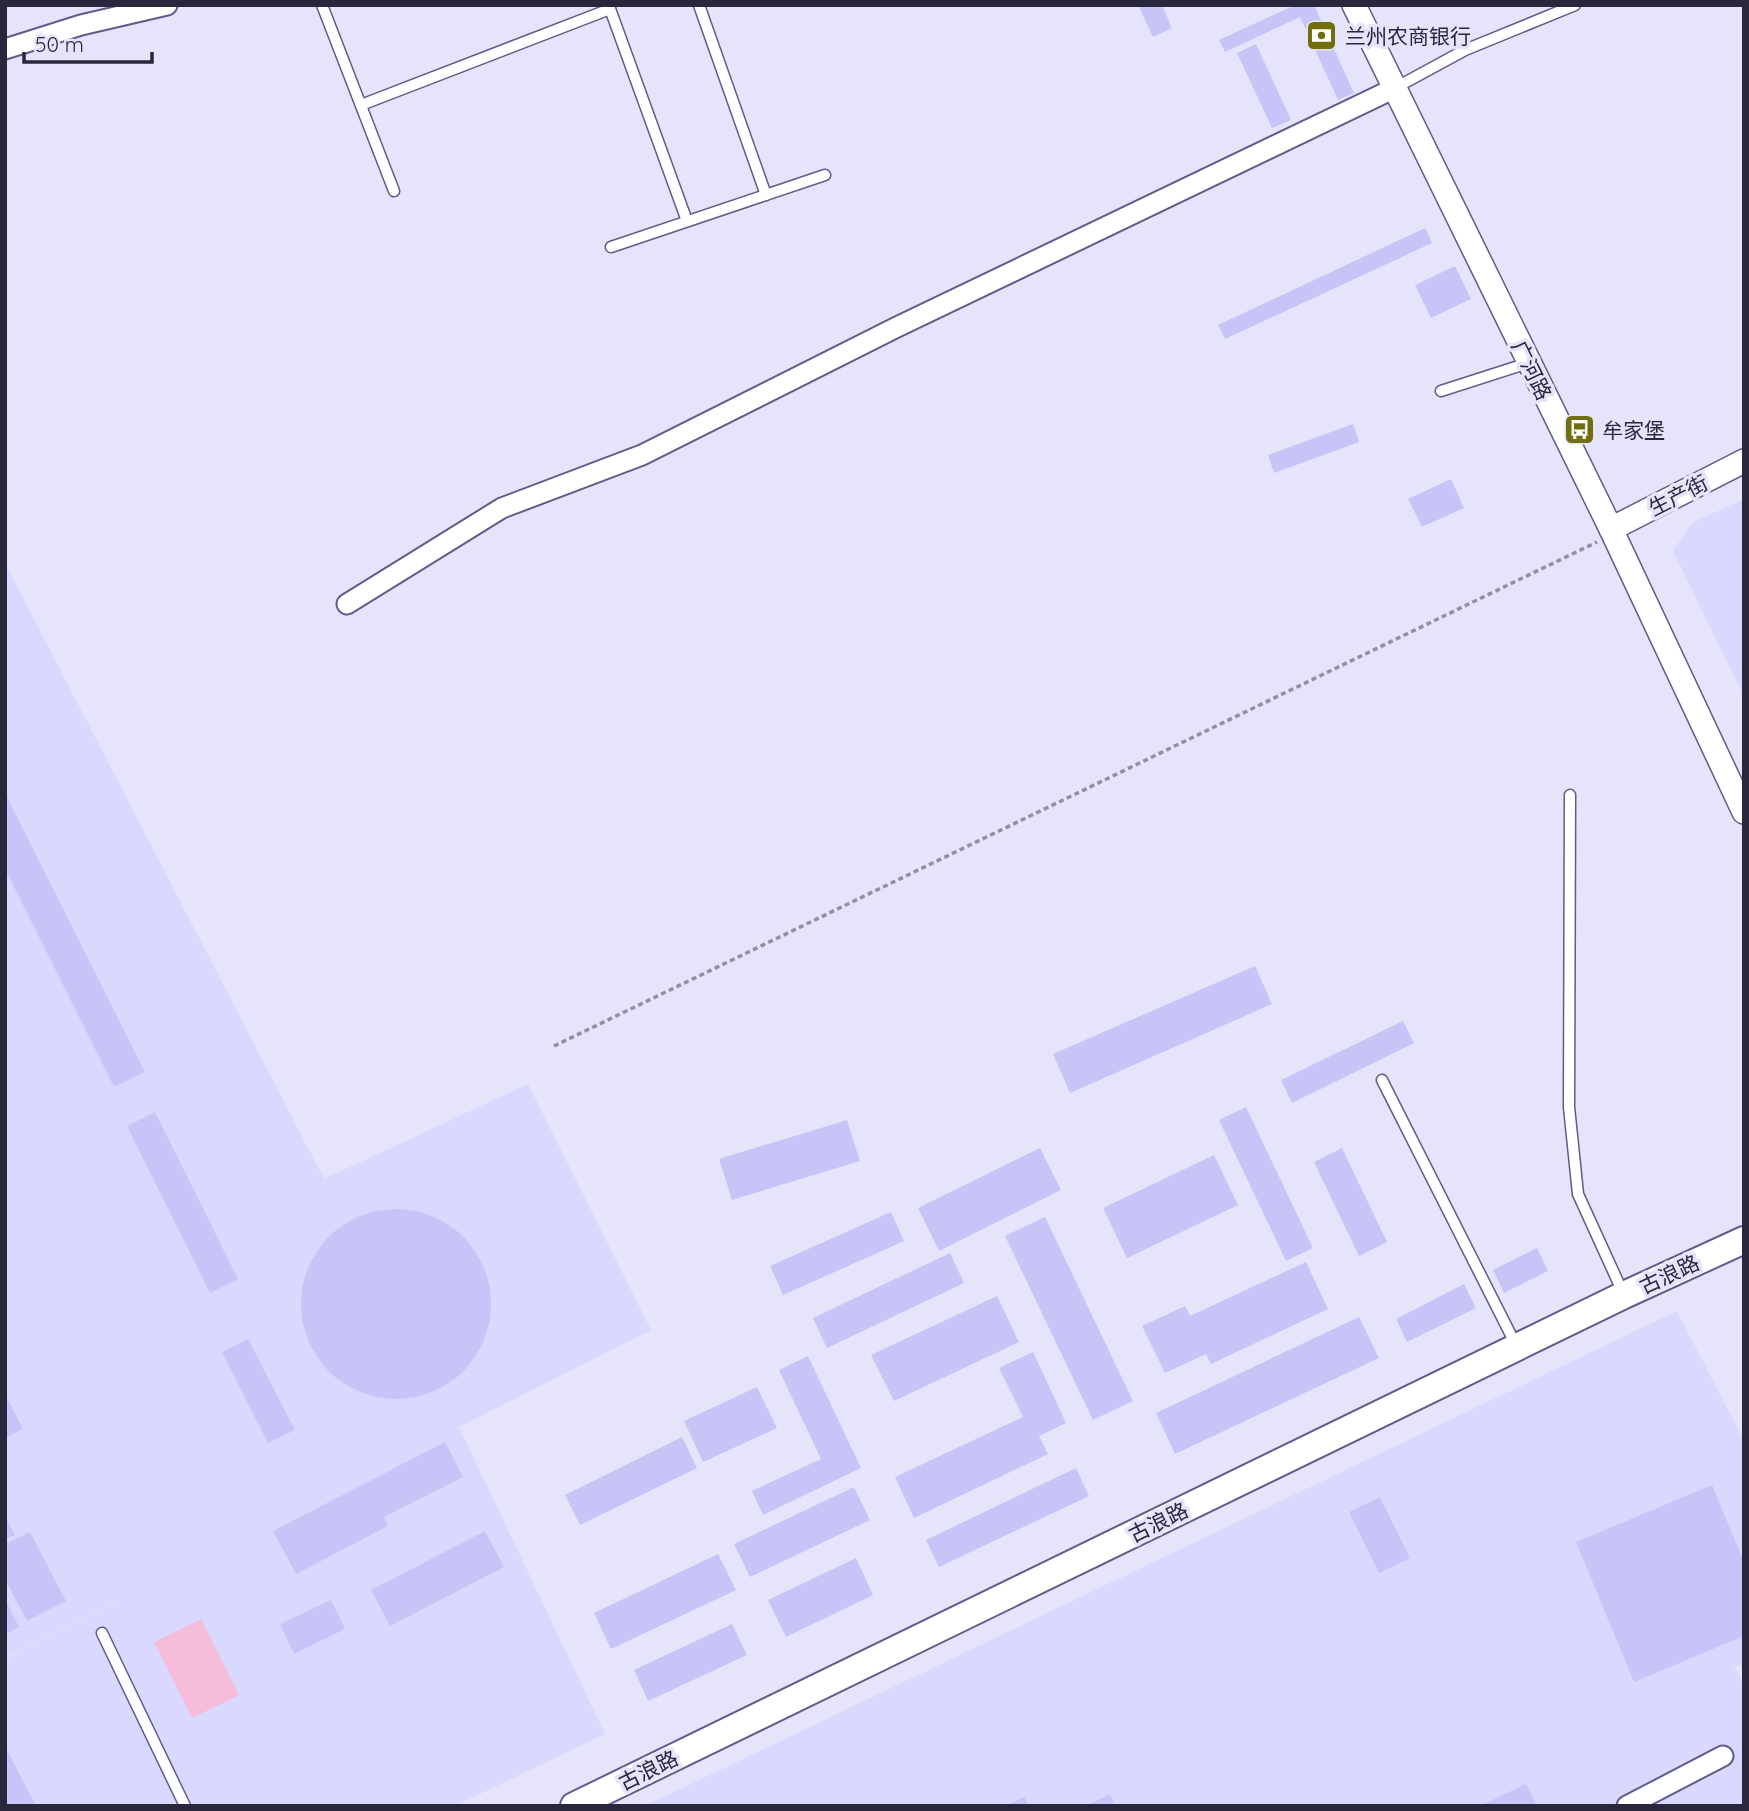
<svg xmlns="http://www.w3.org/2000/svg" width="1749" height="1811" font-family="Quicksand,'Noto Sans SC',sans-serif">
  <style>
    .built { fill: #d9d8fe }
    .green { fill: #f5bdd9 }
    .building { fill: #c7c5f8 }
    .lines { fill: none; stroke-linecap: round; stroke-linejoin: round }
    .service-casing { stroke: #5f5b8d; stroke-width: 13 }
    .minor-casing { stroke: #5f5b8d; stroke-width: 23 }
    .tertiary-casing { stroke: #5f5b8d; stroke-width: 26 }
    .secondary-casing { stroke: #5f5b8d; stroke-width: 30 }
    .path { stroke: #918fa5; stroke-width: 3.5; stroke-dasharray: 5 3.5; stroke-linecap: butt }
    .service { stroke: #fff; stroke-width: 10 }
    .minor { stroke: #fff; stroke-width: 19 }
    .tertiary { stroke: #fff; stroke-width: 23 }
    .secondary { stroke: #fff; stroke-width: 26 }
    .labels { text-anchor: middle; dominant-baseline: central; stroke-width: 7; stroke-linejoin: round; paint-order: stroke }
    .poi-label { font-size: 21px; fill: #29273c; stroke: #e5e4fb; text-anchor: start }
    .street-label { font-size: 21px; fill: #29273c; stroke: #e5e4fb }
  </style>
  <rect width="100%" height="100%" fill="#e5e4fb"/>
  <g class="built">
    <path d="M1744 499V696L1673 551 1692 523Z"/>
    <path d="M5 563 324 1179 528 1084 651 1330 459 1427 605 1734 455 1806H5V1659L147 1586 5 1658Z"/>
    <path d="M1677 1311 1744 1441V1664L1734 1666 1744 1685V1806H645Z"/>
  </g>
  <path class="green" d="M201 1619 239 1695 192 1718 154 1642Z"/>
  <g class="building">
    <path d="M1138 5H1162L1172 28 1153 37Z"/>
    <path d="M1295 5H1314L1354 93 1338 100 1300 17 1225 52 1219 40Z"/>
    <path d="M1256 44 1291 120 1272 128 1237 53Z"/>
    <path d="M1425 228 1432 243 1225 339 1218 325Z"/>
    <path d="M1455 266 1471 299 1431 318 1415 285Z"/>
    <path d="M1353 424 1359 442 1274 473 1268 455Z"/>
    <path d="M1451 479 1464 508 1422 527 1408 499Z"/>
    <path d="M5 793 145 1072 114 1087 5 869Z"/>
    <path d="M1255 966 1272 1004 1070 1093 1053 1054Z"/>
    <path d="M1403 1021 1414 1043 1292 1103 1281 1080Z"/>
    <path d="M1246 1107 1313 1248 1286 1261 1219 1120Z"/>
    <path d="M155 1112 238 1279 210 1293 127 1126Z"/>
    <path d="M847 1120 860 1161 732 1200 719 1159Z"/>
    <path d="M1040 1148 1061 1190 939 1251 918 1208Z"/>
    <path d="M1342 1148 1387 1242 1359 1256 1314 1162Z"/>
    <path d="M1214 1155 1238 1205 1127 1258 1103 1208Z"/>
    <circle cx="396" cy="1304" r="95"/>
    <path d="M891 1212 904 1241 783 1295 770 1266Z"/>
    <path d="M1045 1217 1133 1401 1093 1420 1005 1236Z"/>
    <path d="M1537 1248 1548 1271 1504 1293 1493 1270Z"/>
    <path d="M950 1253 964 1283 827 1348 813 1318Z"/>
    <path d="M1306 1262 1328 1309 1211 1364 1206 1354 1165 1373 1142 1326 1185 1306 1190 1316Z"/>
    <path d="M1464 1284 1476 1308 1407 1342 1396 1319Z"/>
    <path d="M997 1296 1019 1342 894 1401 871 1355Z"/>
    <path d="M1359 1317 1379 1358 1175 1454 1156 1413Z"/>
    <path d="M248 1339 295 1430 268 1443 222 1352Z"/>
    <path d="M1033 1352 1066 1423 1039 1436 1048 1454 914 1518 895 1477 1023 1417 999 1368Z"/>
    <path d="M808 1356 861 1468 763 1515 752 1491 821 1459 779 1370Z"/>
    <path d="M757 1387 777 1428 703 1462 684 1421Z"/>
    <path d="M5 1394 23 1429 5 1438Z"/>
    <path d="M682 1437 697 1468 580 1525 565 1495Z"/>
    <path d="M445 1442 463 1477 384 1517 388 1526 296 1574 273 1531Z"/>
    <path d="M1076 1468 1089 1496 939 1567 926 1540Z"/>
    <path d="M1712 1485 1744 1562V1636L1634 1682 1576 1542Z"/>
    <path d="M854 1487 870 1520 750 1577 734 1544Z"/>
    <path d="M1380 1497 1410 1558 1379 1573 1349 1512Z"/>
    <path d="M5 1516 15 1535 5 1539Z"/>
    <path d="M485 1531 504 1567 390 1626 371 1590Z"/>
    <path d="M30 1532 66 1601 27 1621 5 1579V1544Z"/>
    <path d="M718 1554 736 1590 611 1649 594 1613Z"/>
    <path d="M856 1558 873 1595 786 1637 768 1600Z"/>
    <path d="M5 1599 19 1627 5 1634Z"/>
    <path d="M331 1600 345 1629 294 1654 280 1624Z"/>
    <path d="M732 1624 747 1655 648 1701 634 1670Z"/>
    <path d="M5 1746 36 1806H5Z"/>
    <path d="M1526 1784 1537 1806H1480Z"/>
    <path d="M1110 1794 1115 1806H1086Z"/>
    <path d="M1024 1797 1029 1806H1006Z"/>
  </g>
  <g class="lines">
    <defs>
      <g id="service">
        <path d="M322 5 394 191"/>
        <path d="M699 5 766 195"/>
        <path d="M609 6 687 221"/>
        <path d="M1395 88 1465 50 1575 5"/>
        <path d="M361 105 610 9"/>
        <path d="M611 247 825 175"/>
        <path d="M1441 391 1528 363"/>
        <path d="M1570 795 1569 1107 1578 1194 1624 1295"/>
        <path d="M1382 1080 1517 1347"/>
        <path d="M102 1633 185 1806"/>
      </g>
      <g id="minor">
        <path d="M5 49 81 25 167 5"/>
        <path d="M347 604 502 508 642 455 897 327 1395 88"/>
        <path d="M1627 1806 1723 1756"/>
      </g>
      <g id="tertiary">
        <path d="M1354 5 1611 529 1744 812"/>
        <path d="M1611 529 1744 461"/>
      </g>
      <path id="secondary" d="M574 1806 1624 1295 1744 1240"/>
    </defs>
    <use href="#service" class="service-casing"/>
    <use href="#minor" class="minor-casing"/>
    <use href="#tertiary" class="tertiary-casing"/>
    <use href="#secondary" class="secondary-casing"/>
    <path class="path" d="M554 1046 1597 542"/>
    <use href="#service" class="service"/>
    <use href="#minor" class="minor"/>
    <use href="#tertiary" class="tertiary"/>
    <use href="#secondary" class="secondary"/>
  </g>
  <defs>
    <symbol id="bank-square" viewBox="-11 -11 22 22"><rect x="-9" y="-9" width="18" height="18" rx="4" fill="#726e0d" stroke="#e5e4fb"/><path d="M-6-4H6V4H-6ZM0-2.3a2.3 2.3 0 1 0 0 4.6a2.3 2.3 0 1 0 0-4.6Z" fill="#fff"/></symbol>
    <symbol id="bus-square" viewBox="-11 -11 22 22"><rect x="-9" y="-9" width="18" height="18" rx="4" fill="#726e0d" stroke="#e5e4fb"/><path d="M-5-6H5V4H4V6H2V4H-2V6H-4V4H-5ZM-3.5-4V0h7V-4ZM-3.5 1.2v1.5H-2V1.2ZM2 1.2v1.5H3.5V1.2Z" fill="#fff"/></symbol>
  </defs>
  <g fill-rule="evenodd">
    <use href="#bank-square" x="1304" y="18" width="35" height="35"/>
    <use href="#bus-square" x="1562" y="412" width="35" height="35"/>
  </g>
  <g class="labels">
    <g class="poi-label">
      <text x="1345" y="36">兰州农商银行</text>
      <text x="1602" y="430">牟家堡</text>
    </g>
    <g class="street-label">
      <text transform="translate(1532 370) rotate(64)">广河路</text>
      <text transform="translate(1678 495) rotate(-27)">生产街</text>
      <text transform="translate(1669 1274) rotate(-25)">古浪路</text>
      <text transform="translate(1158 1522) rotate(-26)">古浪路</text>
      <text transform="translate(648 1770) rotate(-26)">古浪路</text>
    </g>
  </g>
  <rect width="1749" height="1811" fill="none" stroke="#29273c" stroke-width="14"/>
  <path d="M24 52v10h128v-10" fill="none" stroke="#29273c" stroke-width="3.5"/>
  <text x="35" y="52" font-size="21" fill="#29273c" stroke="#e5e4fb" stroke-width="5" paint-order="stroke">50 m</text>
</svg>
